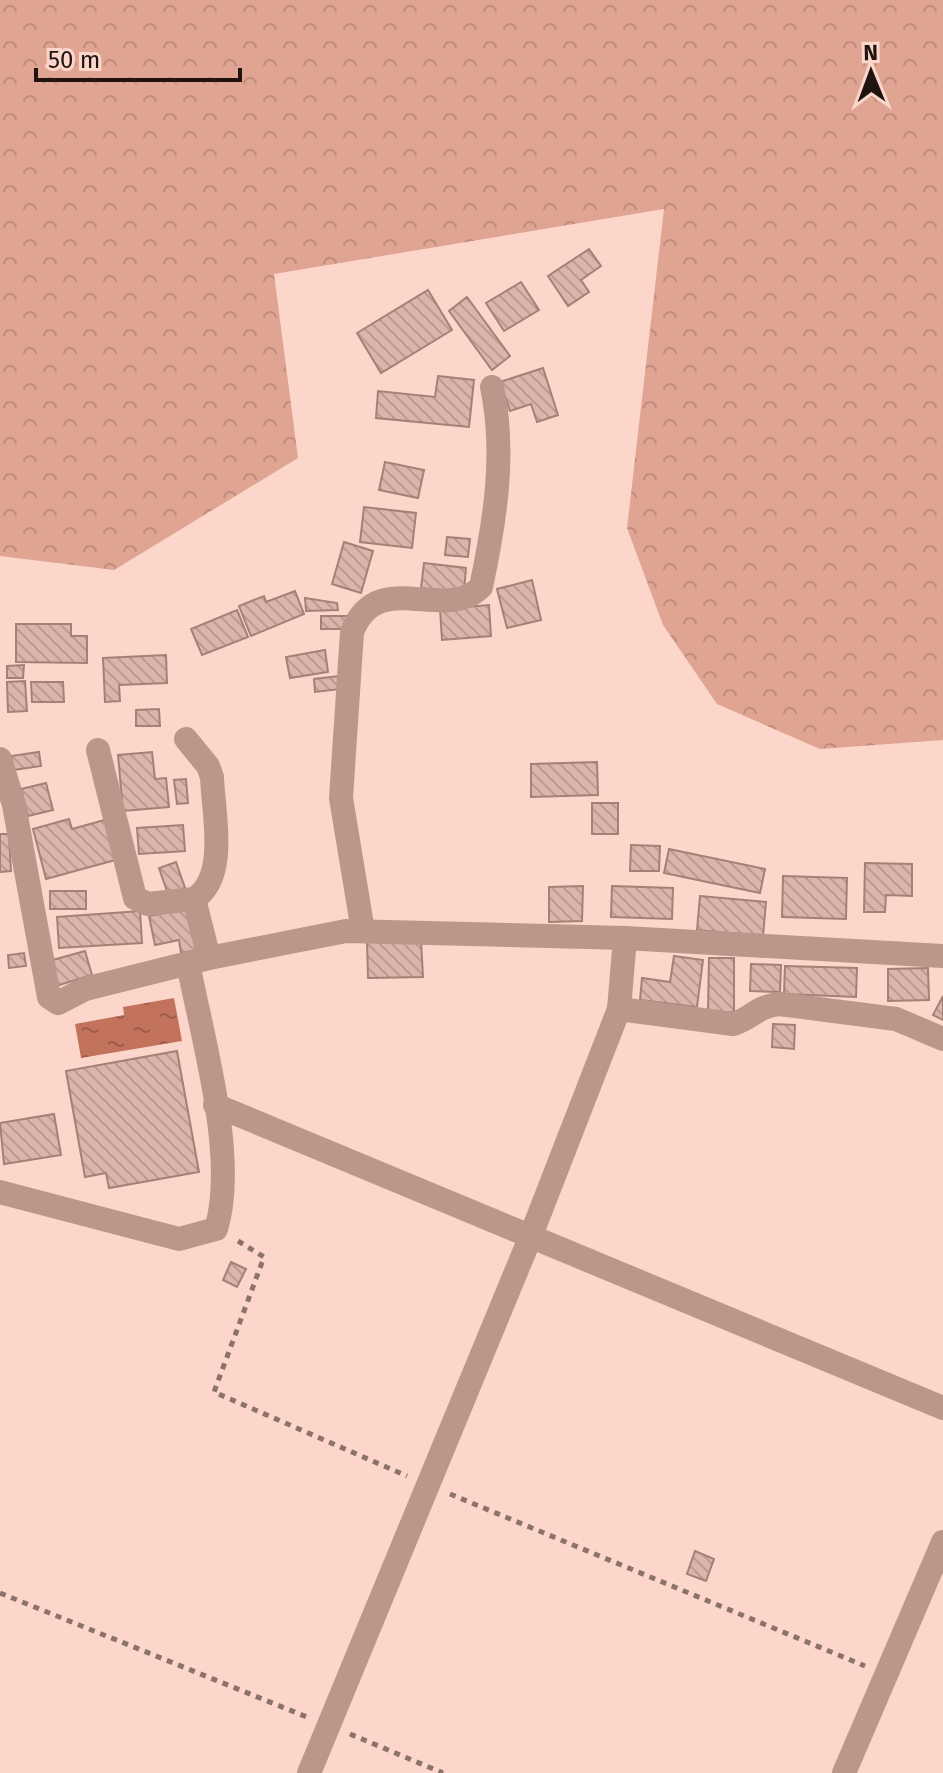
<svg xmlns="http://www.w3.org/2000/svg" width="943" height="1773" font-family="'Fira Sans',sans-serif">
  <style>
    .forest { fill: url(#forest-crowns) }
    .water { fill: url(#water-ripples) }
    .building { fill: url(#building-back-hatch); stroke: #a48177; stroke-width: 2 }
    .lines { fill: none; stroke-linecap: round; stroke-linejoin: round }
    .path { stroke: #8b726a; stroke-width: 5; stroke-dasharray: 6 6; stroke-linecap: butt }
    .street { stroke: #bc968b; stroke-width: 24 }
  </style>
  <defs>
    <pattern id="forest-crowns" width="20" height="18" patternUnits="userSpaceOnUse" patternTransform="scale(2)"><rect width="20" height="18" fill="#dfa492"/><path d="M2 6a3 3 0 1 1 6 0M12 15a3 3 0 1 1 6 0" fill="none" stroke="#bf8c7d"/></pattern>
    <pattern id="water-ripples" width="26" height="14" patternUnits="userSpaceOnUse" patternTransform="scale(2)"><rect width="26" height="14" fill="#c3735b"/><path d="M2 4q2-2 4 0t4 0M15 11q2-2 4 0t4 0" fill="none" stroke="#9e5d4a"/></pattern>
    <pattern id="building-back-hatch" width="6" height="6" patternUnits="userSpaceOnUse" patternTransform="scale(2)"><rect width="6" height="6" fill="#dab5ab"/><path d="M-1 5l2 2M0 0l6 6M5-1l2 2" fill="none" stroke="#bb9b92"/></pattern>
  </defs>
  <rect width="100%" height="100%" fill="#fcd6cb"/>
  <path class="forest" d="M0 0H943V740L820 749 717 704 663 625 627 528 664 209 274 274 298 458 114 570 0 556Z"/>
  <path class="water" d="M174 998 182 1041 81 1058 75 1024 124 1015 123 1007Z"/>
  <g class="building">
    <path d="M589 249 601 266 581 280 589 292 568 306 548 276Z"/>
    <path d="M521 282 539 310 504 331 486 303Z"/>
    <path d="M428 290 452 330 381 373 357 333Z"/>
    <path d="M467 297 510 356 492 370 449 311Z"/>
    <path d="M543 368 558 415 537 422 531 404 510 411 500 382Z"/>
    <path d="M438 376 474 380 469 427 376 418 378 391 435 397Z"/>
    <path d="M385 462 424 470 418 498 379 490Z"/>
    <path d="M364 507 416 513 412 548 360 542Z"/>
    <path d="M447 537 470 539 468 557 445 555Z"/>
    <path d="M344 542 373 551 361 593 332 584Z"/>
    <path d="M424 563 466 568 464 592 421 588Z"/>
    <path d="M532 580 541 620 507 628 497 589Z"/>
    <path d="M295 591 304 614 251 636 239 606 264 596 266 602Z"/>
    <path d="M305 598 337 603 338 610 306 611Z"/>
    <path d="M489 605 491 636 442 640 440 609Z"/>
    <path d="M237 610 248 637 202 655 191 629Z"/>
    <rect x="321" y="616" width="30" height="13"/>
    <path d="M16 624H71V636H87V663L16 662Z"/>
    <path d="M325 650 328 672 290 678 286 657Z"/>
    <path d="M166 655 167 683 119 685 120 701 105 702 103 658Z"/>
    <path d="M24 665 23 678H7V666Z"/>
    <path d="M339 676 341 689 315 692 314 679Z"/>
    <path d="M25 681 27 711 8 712 7 682Z"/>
    <path d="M31 682H63L64 702H32Z"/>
    <path d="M159 709 160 726H136V710Z"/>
    <path d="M39 752 41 766 13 770 11 756Z"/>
    <path d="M152 752 155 779 166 778 169 807 123 811 118 755Z"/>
    <path d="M597 762 598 795 531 797V764Z"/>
    <path d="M186 779 188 803 177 804 174 780Z"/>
    <path d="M46 783 53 810 28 816 21 789Z"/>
    <rect x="592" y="803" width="26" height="31"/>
    <path d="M69 819 72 829 108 819 119 859 46 879 33 829Z"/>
    <path d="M183 825 185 851 139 854 137 828Z"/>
    <path d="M0 834H9L11 871 0 872Z"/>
    <path d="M631 845 660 846 659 871H630Z"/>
    <path d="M669 849 765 869 760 893 664 873Z"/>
    <path d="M176 862 185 888 168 894 159 868Z"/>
    <path d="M865 863 912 864V896L886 895 885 912H864Z"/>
    <path d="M783 876 847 878 846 919 782 917Z"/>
    <path d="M583 886 582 921 549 922V887Z"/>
    <path d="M612 886 673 888 672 919 611 917Z"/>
    <rect x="50" y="891" width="36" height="18"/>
    <path d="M700 896 766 902 763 936 697 930Z"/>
    <path d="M189 908 198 950 181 953 179 940 155 945 149 916Z"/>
    <path d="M140 911 142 943 59 948 57 917Z"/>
    <path d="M421 940 423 977 368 978 367 941Z"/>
    <path d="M85 951 92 975 56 986 49 961Z"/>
    <path d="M24 953 26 966 9 968 8 955Z"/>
    <path d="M674 956 703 960 697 1007 640 1000 642 978 670 982Z"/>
    <path d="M709 958H734V1012H708Z"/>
    <path d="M751 964 781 965 780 992 750 991Z"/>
    <path d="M785 966 857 968 856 997 784 994Z"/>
    <path d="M928 968 929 1000 888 1001V969Z"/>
    <path d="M943 996V1020L933 1015Z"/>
    <path d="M773 1024 795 1025 794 1049 772 1047Z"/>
    <path d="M177 1051 199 1172 109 1188 106 1173 85 1177 66 1071Z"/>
    <path d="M54 1114 61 1155 4 1164 0 1123Z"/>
    <path d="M231 1262 246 1269 237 1287 223 1280Z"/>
    <path d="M695 1551 714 1559 706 1581 687 1574Z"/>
  </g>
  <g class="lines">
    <g class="path">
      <path d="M238 1241 264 1257 214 1392 407 1476"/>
      <path d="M450 1494 865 1666"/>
      <path d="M0 1593 307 1717"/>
      <path d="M350 1734 443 1773"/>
    </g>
    <g class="street">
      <path d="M186 739 208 766 212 777C213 812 229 877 194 899L209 958"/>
      <path d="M98 750 135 898 148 904 194 899"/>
      <path d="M0 759 14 805 49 997 58 1003 85 989 209 958 346 931 625 938 943 956"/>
      <path d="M363 931 341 798 352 632C378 566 444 624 481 587 495 521 506 453 492 387"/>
      <path d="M619 1009 733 1024C752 1018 756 1007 779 1004L896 1019 943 1039"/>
      <path d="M215 1105 943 1408"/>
      <path d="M0 1192 179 1239 216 1229C238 1158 202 1037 188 963"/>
      <path d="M309 1773 530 1238 619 1009 625 938"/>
      <path d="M844 1773 943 1542"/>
    </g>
  </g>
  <g transform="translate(871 72) rotate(359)" stroke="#fcd6cb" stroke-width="6" paint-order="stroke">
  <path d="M0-6L14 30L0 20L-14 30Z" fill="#211410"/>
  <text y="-12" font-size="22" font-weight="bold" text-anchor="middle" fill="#211410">N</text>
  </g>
  <path d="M36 68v12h204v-12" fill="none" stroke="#211410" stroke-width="4"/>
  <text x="48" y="68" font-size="24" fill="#211410" stroke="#fcd6cb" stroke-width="6" paint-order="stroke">50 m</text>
</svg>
